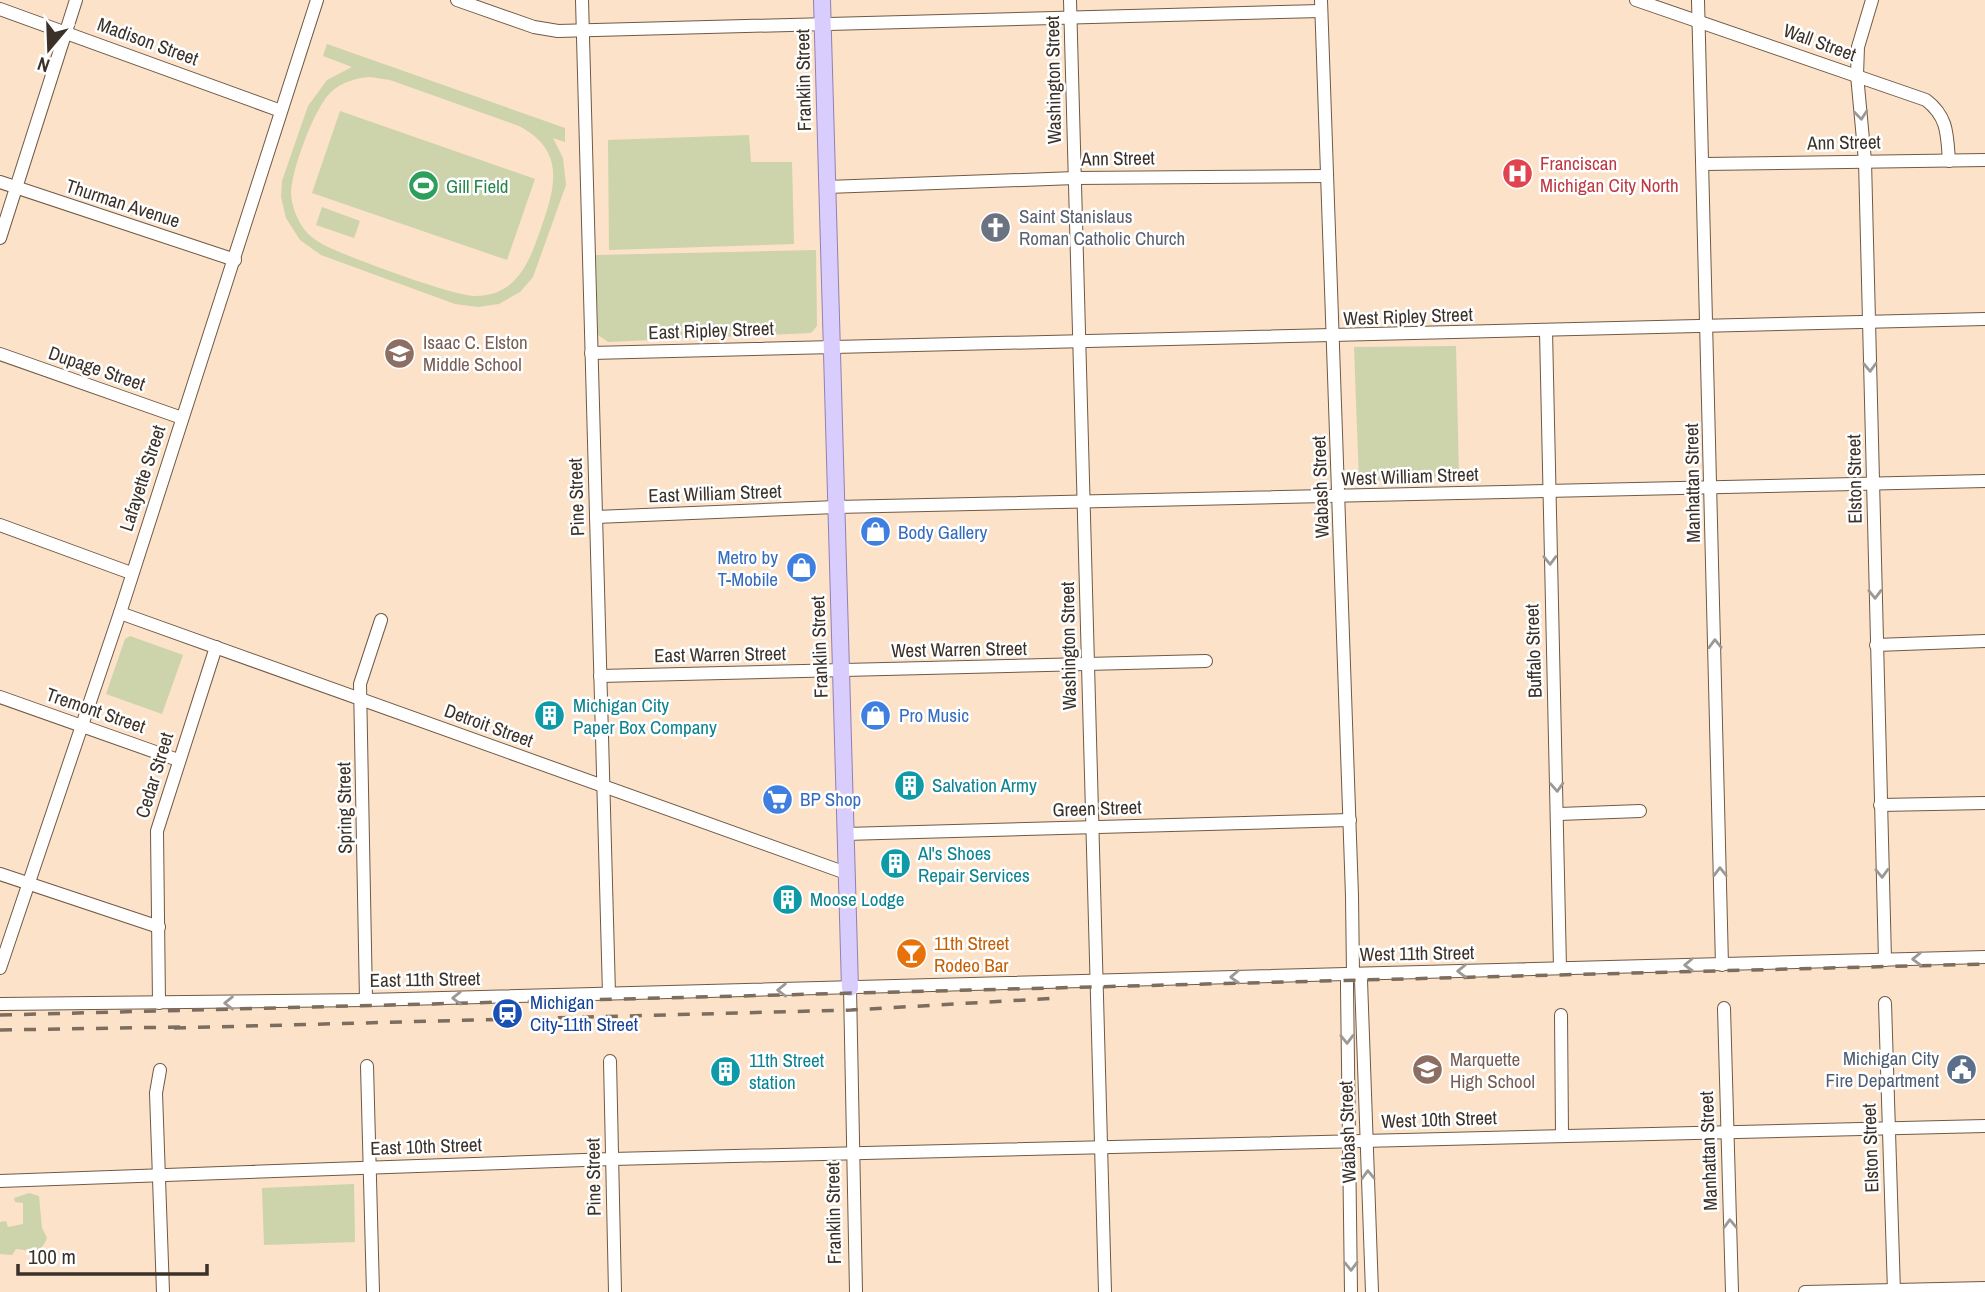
<svg xmlns="http://www.w3.org/2000/svg" width="1985" height="1292" font-family="'Archivo Narrow',sans-serif">
  <style>
    .green { fill: #cdd3ab; fill-rule: evenodd }
    .lines { fill: none; stroke-linecap: round; stroke-linejoin: round }
    .minor-casing { stroke: #705a45; stroke-width: 14 }
    .major-casing { stroke: #9180b1; stroke-width: 18 }
    .minor { stroke: #fff; stroke-width: 12 }
    .major { stroke: #d9cdfd; stroke-width: 16 }
    .rail { stroke: #7c6d5f; stroke-width: 3.5; stroke-dasharray: 12 12; stroke-linecap: butt }
    .oneway { stroke: #9d9894 }
    .labels { text-anchor: middle; dominant-baseline: central; stroke-width: 5; stroke-linejoin: round; paint-order: stroke }
    .street-label { font-size: 19px; fill: #3b3128; stroke: #fff }
    .health-label { font-size: 19px; fill: #be3a42; stroke: #fff; text-anchor: start }
    .leisure-label { font-size: 19px; fill: #27864d; stroke: #fff; text-anchor: start }
    .worship-label { font-size: 19px; fill: #5b616d; stroke: #fff; text-anchor: start }
    .education-label { font-size: 19px; fill: #785e54; stroke: #fff; text-anchor: start }
    .shop-label { font-size: 19px; fill: #366cbe; stroke: #fff; text-anchor: start }
    .culture-label { font-size: 19px; fill: #0d838f; stroke: #fff; text-anchor: start }
    .food-label { font-size: 19px; fill: #c56008; stroke: #fff; text-anchor: start }
    .transit-label { font-size: 19px; fill: #164399; stroke: #fff; text-anchor: start }
    .service-label { font-size: 19px; fill: #4e5e75; stroke: #fff; text-anchor: end }
  </style>
  <rect width="100%" height="100%" fill="#fbe2c9"/>
  <g class="green">
    <path d="M327 44 565 128V142L553 138 563 158 566 185 533 277 520 292 499 304 478 307 455 304 321 255 300 240 286 218 281 197 282 181 308 106 327 80 352 67 323 56ZM370 77 390 80 519 126C567 151 555 189 540 231 529 263 516 296 475 296 453 296 347 257 324 245 317 241 309 236 304 229 297 219 292 207 291 194 291 171 314 108 331 92 342 82 356 78 370 77Z"/>
    <path d="M340 111 535 179 507 260 312 193Z"/>
    <path d="M749 135 751 162H792L794 244 609 250 608 140Z"/>
    <path d="M322 207 360 221 354 238 316 225Z"/>
    <path d="M816 250 817 326 811 333 608 342 598 335 596 255Z"/>
    <path d="M1456 346 1459 478 1359 481 1354 347Z"/>
    <path d="M130 636 183 655 162 714 106 694 125 639Z"/>
    <path d="M354 1184 355 1242 264 1245 262 1188Z"/>
    <path d="M29 1193 39 1196 42 1228 47 1238C38 1258 33 1250 16 1249L12 1255 0 1254V1222L6 1221 8 1227 23 1224V1203L15 1202 14 1198Z"/>
  </g>
  <g class="lines">
    <defs>
      <g id="minor">
        <path d="M457 0 534 27 558 31 1321 11"/>
        <path d="M582 0 609 994"/>
        <path d="M1070 0 1105 1292"/>
        <path d="M1321 0 1352 896 1353 973 1347 980V988L1351 1292"/>
        <path d="M1636 0 1926 100C1948 117 1947 134 1949 161"/>
        <path d="M1698 0 1722 965"/>
        <path d="M1872 0 1858 47 1857 75 1865 161 1885 960"/>
        <path d="M0 9 281 111"/>
        <path d="M1704 164 1985 160"/>
        <path d="M0 182 235 260"/>
        <path d="M827 187 1075 178 1326 176"/>
        <path d="M0 238 76 0"/>
        <path d="M1546 331 1560 968"/>
        <path d="M591 353 1985 319"/>
        <path d="M0 354 182 418"/>
        <path d="M596 517 836 507 1985 481"/>
        <path d="M0 525 131 573"/>
        <path d="M120 613 846 873"/>
        <path d="M1876 645 1985 641"/>
        <path d="M600 676 1206 661"/>
        <path d="M0 697 178 760"/>
        <path d="M1880 805 1985 803"/>
        <path d="M1559 814 1640 811"/>
        <path d="M845 834 1350 820"/>
        <path d="M0 874 159 927"/>
        <path d="M0 968 120 613 317 0"/>
        <path d="M1353 973 1361 980 1372 1292"/>
        <path d="M850 988 856 1292"/>
        <path d="M366 1000 360 684 381 620"/>
        <path d="M159 1003 157 831 216 647"/>
        <path d="M1885 1003 1894 1292"/>
        <path d="M0 1004 366 1000 1985 957"/>
        <path d="M1724 1008 1732 1292"/>
        <path d="M1561 1015 1562 1134"/>
        <path d="M610 1061 615 1292"/>
        <path d="M367 1066 373 1292"/>
        <path d="M160 1070 156 1093 163 1292"/>
        <path d="M0 1181 612 1159 1985 1126"/>
        <path d="M1805 1292 1985 1288"/>
      </g>
      <path id="major" d="M822 0 850 988"/>
    </defs>
    <use href="#minor" class="minor-casing"/>
    <use href="#major" class="major-casing"/>
    <use href="#minor" class="minor"/>
    <use href="#major" class="major"/>
    <g class="rail">
      <path d="M0 1015 1985 964"/>
      <path d="M174 1028 851 1010 1058 998"/>
      <path d="M0 1030 181 1027"/>
    </g>
  </g>
  <defs><path id="oneway-chevron" d="M-2-3.5L2.5 0L-2 3.5" fill="none" stroke-width="1.6" stroke-linecap="round" stroke-linejoin="round" transform="scale(1.75)"/></defs>
  <g class="oneway">
    <use href="#oneway-chevron" transform="translate(1861 115) rotate(84)"/>
    <use href="#oneway-chevron" transform="translate(1870 367) rotate(88)"/>
    <use href="#oneway-chevron" transform="translate(1550 560) rotate(89)"/>
    <use href="#oneway-chevron" transform="translate(1875 594) rotate(89)"/>
    <use href="#oneway-chevron" transform="translate(1715 644) rotate(-91)"/>
    <use href="#oneway-chevron" transform="translate(1557 787) rotate(87)"/>
    <use href="#oneway-chevron" transform="translate(1720 872) rotate(-91)"/>
    <use href="#oneway-chevron" transform="translate(1882 873) rotate(88)"/>
    <use href="#oneway-chevron" transform="translate(1917 959) rotate(179)"/>
    <use href="#oneway-chevron" transform="translate(1689 965) rotate(178)"/>
    <use href="#oneway-chevron" transform="translate(1462 971) rotate(179)"/>
    <use href="#oneway-chevron" transform="translate(1235 977) rotate(178)"/>
    <use href="#oneway-chevron" transform="translate(782 990) rotate(179)"/>
    <use href="#oneway-chevron" transform="translate(457 998) rotate(179)"/>
    <use href="#oneway-chevron" transform="translate(229 1003) rotate(179)"/>
    <use href="#oneway-chevron" transform="translate(1347 1039) rotate(89)"/>
    <use href="#oneway-chevron" transform="translate(1368 1175) rotate(-92)"/>
    <use href="#oneway-chevron" transform="translate(1730 1224) rotate(-92)"/>
    <use href="#oneway-chevron" transform="translate(1351 1266) rotate(89)"/>
  </g>
  <defs>
    <symbol id="hospital-disc" viewBox="-11 -11 22 22"><circle r="9.5" fill="#e0444e" stroke="#fff"/><path d="M-5-5h3v3.5h4V-5h3V5h-3V1.5h-4V5h-3Z" fill="#fff"/></symbol>
    <symbol id="stadium-disc" viewBox="-11 -11 22 22"><circle r="9.5" fill="#2e9e5b" stroke="#fff"/><path d="M0-5a6.5 5 0 1 0 0 10a6.5 5 0 1 0 0-10ZM-3.5-1.8h7v3.6h-7Z" fill="#fff"/></symbol>
    <symbol id="church-disc" viewBox="-11 -11 22 22"><circle r="9.5" fill="#6b7280" stroke="#fff"/><path d="M-1.2-6h2.4v3.5h3.3v2.4h-3.3V6h-2.4V-.1h-3.3v-2.4h3.3Z" fill="#fff"/></symbol>
    <symbol id="school-disc" viewBox="-11 -11 22 22"><circle r="9.5" fill="#8d6e63" stroke="#fff"/><path d="M0-5L7-2L0 1L-7-2ZM-4 1L0 2.5L4 1V4Q0 6-4 4Z" fill="#fff"/></symbol>
    <symbol id="shop-disc" viewBox="-11 -11 22 22"><circle r="9.5" fill="#3f7fe0" stroke="#fff"/><path d="M-5-2.5h2.3a2.7 3.5 0 0 1 5.4 0H5L5.5 6h-11ZM-1.5-2.5h3a1.5 2.3 0 0 0-3 0Z" fill="#fff"/></symbol>
    <symbol id="building-disc" viewBox="-11 -11 22 22"><circle r="9.5" fill="#0f9aa8" stroke="#fff"/><path d="M-4-6H4V6H1V3H-1V6H-4ZM-2.5-4.3h1.7v1.8h-1.7ZM.8-4.3h1.7v1.8H.8ZM-2.5-1h1.7V.8h-1.7ZM.8-1h1.7V.8H.8Z" fill="#fff"/></symbol>
    <symbol id="supermarket-disc" viewBox="-11 -11 22 22"><circle r="9.5" fill="#3f7fe0" stroke="#fff"/><path d="M-6-5.5h2.5l.6 2H6L4.5 2H-2.5L-4.4-4H-6ZM-1.5 3.2a1.3 1.3 0 1 0 .1 0ZM3 3.2a1.3 1.3 0 1 0 .1 0Z" fill="#fff"/></symbol>
    <symbol id="bar-disc" viewBox="-11 -11 22 22"><circle r="9.5" fill="#e8710a" stroke="#fff"/><path d="M-6-5H6L.8 .8V4.5H3.5V6h-7V4.5H-.8V.8Z" fill="#fff"/></symbol>
    <symbol id="station-disc" viewBox="-11 -11 22 22"><circle r="9.5" fill="#1a4fb4" stroke="#fff"/><path d="M-3-6H3Q5-6 5-4V2Q5 4 3 4L4.5 6H3L1.5 4h-3L-3 6H-4.5L-3 4Q-5 4-5 2V-4Q-5-6-3-6ZM-3.5-4v3h7v-3ZM-3.5 1v1.5H-2V1ZM2 1v1.5H3.5V1Z" fill="#fff"/></symbol>
    <symbol id="civic-disc" viewBox="-11 -11 22 22"><circle r="9.5" fill="#5c6f8a" stroke="#fff"/><path d="M-.6-6.5H3V-4.5H.6V-3L4-1V1h2V6H-6V1h2V-1L-.6-3ZM-1.2 2.5V6h2.4V2.5Z" fill="#fff"/></symbol>
  </defs>
  <g fill-rule="evenodd">
    <use href="#hospital-disc" x="1500" y="156" width="35" height="35"/>
    <use href="#stadium-disc" x="406" y="168" width="35" height="35"/>
    <use href="#church-disc" x="978" y="210" width="35" height="35"/>
    <use href="#school-disc" x="382" y="336" width="35" height="35"/>
    <use href="#shop-disc" x="858" y="514" width="35" height="35"/>
    <use href="#shop-disc" x="784" y="550" width="35" height="35"/>
    <use href="#shop-disc" x="858" y="698" width="35" height="35"/>
    <use href="#building-disc" x="532" y="698" width="35" height="35"/>
    <use href="#building-disc" x="892" y="768" width="35" height="35"/>
    <use href="#supermarket-disc" x="760" y="782" width="35" height="35"/>
    <use href="#building-disc" x="878" y="846" width="35" height="35"/>
    <use href="#building-disc" x="770" y="882" width="35" height="35"/>
    <use href="#bar-disc" x="894" y="936" width="35" height="35"/>
    <use href="#station-disc" x="490" y="996" width="35" height="35"/>
    <use href="#civic-disc" x="1944" y="1052" width="35" height="35"/>
    <use href="#school-disc" x="1410" y="1052" width="35" height="35"/>
    <use href="#building-disc" x="708" y="1054" width="35" height="35"/>
  </g>
  <g class="labels">
    <g class="street-label">
      <text transform="translate(148 41) rotate(20)">Madison Street</text>
      <text transform="translate(1820 42) rotate(20)">Wall Street</text>
      <text transform="translate(803 80) rotate(-91)">Franklin Street</text>
      <text transform="translate(1053 80) rotate(-91)">Washington Street</text>
      <text transform="translate(1844 142) rotate(-1)">Ann Street</text>
      <text transform="translate(1118 158) rotate(-1)">Ann Street</text>
      <text transform="translate(123 203) rotate(18)">Thurman Avenue</text>
      <text transform="translate(1408 316) rotate(-2)">West Ripley Street</text>
      <text transform="translate(711 330) rotate(-2)">East Ripley Street</text>
      <text transform="translate(97 368) rotate(19)">Dupage Street</text>
      <text transform="translate(1410 476) rotate(-2)">West William Street</text>
      <text transform="translate(142 478) rotate(-72)">Lafayette Street</text>
      <text transform="translate(1854 479) rotate(-91)">Elston Street</text>
      <text transform="translate(1692 483) rotate(-91)">Manhattan Street</text>
      <text transform="translate(1320 487) rotate(-92)">Wabash Street</text>
      <text transform="translate(715 493) rotate(-2)">East William Street</text>
      <text transform="translate(576 497) rotate(-92)">Pine Street</text>
      <text transform="translate(1068 646) rotate(-91)">Washington Street</text>
      <text transform="translate(819 647) rotate(-92)">Franklin Street</text>
      <text transform="translate(959 649) rotate(-1)">West Warren Street</text>
      <text transform="translate(1533 651) rotate(-92)">Buffalo Street</text>
      <text transform="translate(720 654) rotate(-1)">East Warren Street</text>
      <text transform="translate(96 710) rotate(19)">Tremont Street</text>
      <text transform="translate(489 725) rotate(20)">Detroit Street</text>
      <text transform="translate(154 775) rotate(-73)">Cedar Street</text>
      <text transform="translate(344 808) rotate(-91)">Spring Street</text>
      <text transform="translate(1097 808) rotate(-2)">Green Street</text>
      <text transform="translate(1417 953) rotate(-1)">West 11th Street</text>
      <text transform="translate(425 979) rotate(-1)">East 11th Street</text>
      <text transform="translate(1439 1119) rotate(-2)">West 10th Street</text>
      <text transform="translate(1347 1132) rotate(-92)">Wabash Street</text>
      <text transform="translate(426 1146) rotate(-2)">East 10th Street</text>
      <text transform="translate(1870 1148) rotate(-92)">Elston Street</text>
      <text transform="translate(1708 1151) rotate(-92)">Manhattan Street</text>
      <text transform="translate(593 1177) rotate(-91)">Pine Street</text>
      <text transform="translate(833 1213) rotate(-91)">Franklin Street</text>
    </g>
    <g class="health-label">
      <text x="1540" y="163">Franciscan<tspan x="1540" dy="22">Michigan City North</tspan></text>
    </g>
    <g class="leisure-label">
      <text x="446" y="186">Gill Field</text>
    </g>
    <g class="worship-label">
      <text x="1019" y="216">Saint Stanislaus<tspan x="1019" dy="22">Roman Catholic Church</tspan></text>
    </g>
    <g class="education-label">
      <text x="423" y="342">Isaac C. Elston<tspan x="423" dy="22">Middle School</tspan></text>
      <text x="1450" y="1059">Marquette<tspan x="1450" dy="22">High School</tspan></text>
    </g>
    <g class="shop-label">
      <text x="898" y="532">Body Gallery</text>
      <text x="778" y="557" text-anchor="end">Metro by<tspan x="778" dy="22">T-Mobile</tspan></text>
      <text x="899" y="715">Pro Music</text>
      <text x="800" y="799">BP Shop</text>
    </g>
    <g class="culture-label">
      <text x="573" y="705">Michigan City<tspan x="573" dy="22">Paper Box Company</tspan></text>
      <text x="932" y="785">Salvation Army</text>
      <text x="918" y="853">Al's Shoes<tspan x="918" dy="22">Repair Services</tspan></text>
      <text x="810" y="899">Moose Lodge</text>
      <text x="749" y="1060">11th Street<tspan x="749" dy="22">station</tspan></text>
    </g>
    <g class="food-label">
      <text x="934" y="943">11th Street<tspan x="934" dy="22">Rodeo Bar</tspan></text>
    </g>
    <g class="transit-label">
      <text x="530" y="1002">Michigan<tspan x="530" dy="22">City-11th Street</tspan></text>
    </g>
    <g class="service-label">
      <text x="1939" y="1058">Michigan City<tspan x="1939" dy="22">Fire Department</tspan></text>
    </g>
  </g>
  <g transform="translate(49 49) rotate(199)" stroke="#ffffff" stroke-width="5" paint-order="stroke">
  <path d="M0-5L12 26L0 18L-12 26Z" fill="#3b3128"/>
  <text y="-10" font-size="19" font-weight="bold" text-anchor="middle" fill="#3b3128">N</text>
  </g>
  <path d="M18 1264v10h189v-10" fill="none" stroke="#3b3128" stroke-width="3.5"/>
  <text x="28" y="1264" font-size="21" fill="#3b3128" stroke="#ffffff" stroke-width="5" paint-order="stroke">100 m</text>
</svg>
